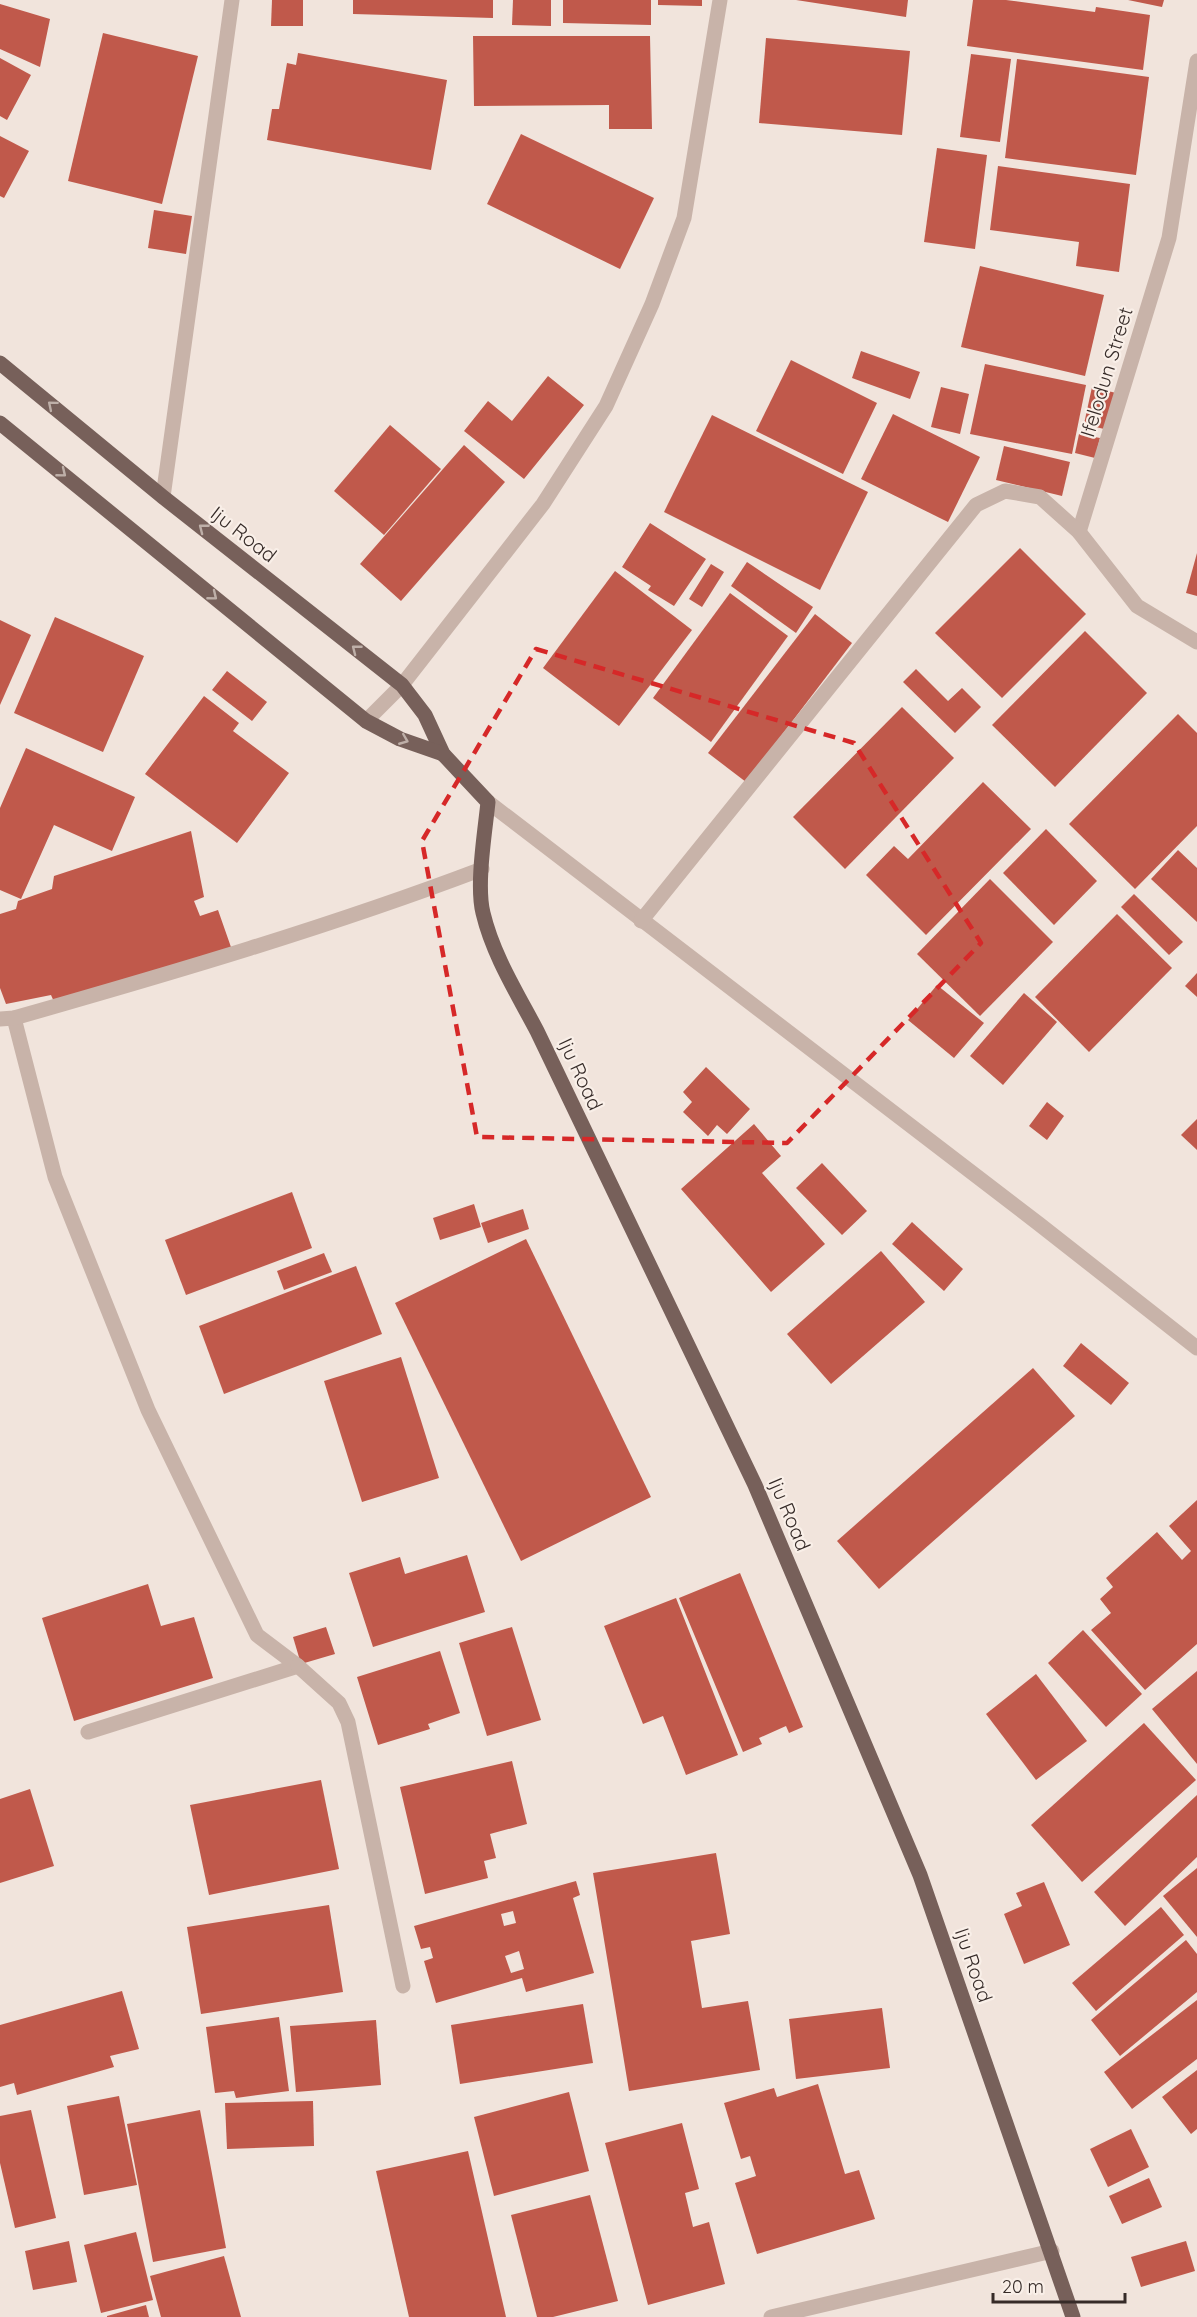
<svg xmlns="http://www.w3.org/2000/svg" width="1197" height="2317" font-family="Quicksand,sans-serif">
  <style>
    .building { fill: #c0594b; fill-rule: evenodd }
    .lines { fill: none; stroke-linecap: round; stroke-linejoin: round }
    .minor { stroke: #c8b3a9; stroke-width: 15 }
    .major { stroke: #77605a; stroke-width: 15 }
    .oneway { stroke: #beafa8 }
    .marked { fill: none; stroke: #d62828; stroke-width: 4.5; stroke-dasharray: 12 8; stroke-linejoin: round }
    .labels { text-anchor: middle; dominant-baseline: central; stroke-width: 4.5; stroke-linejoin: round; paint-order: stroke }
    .street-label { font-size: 20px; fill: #362b28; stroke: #f9efe8 }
  </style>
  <rect width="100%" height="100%" fill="#f1e4dc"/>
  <g class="building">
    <path d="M272 0H303V26H271Z"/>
    <path d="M353 0H493V18L353 14Z"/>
    <path d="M513 0H551V26L512 25Z"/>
    <path d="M563 0H651V25L563 23Z"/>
    <path d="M658 0H702V6L658 5Z"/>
    <path d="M796 0H908L906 17Z"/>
    <path d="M973 0H1006L1095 12 1096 7 1150 15 1143 70 967 46Z"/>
    <path d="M1128 0H1164L1162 7Z"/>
    <path d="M0 4 50 19 40 67 0 49Z"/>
    <path d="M103 33 198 56 162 204 68 181Z"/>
    <path d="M473 36H650L652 129H609V105L474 106Z"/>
    <path d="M766 38 910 51 902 135 759 123Z"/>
    <path d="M298 53 447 80 431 170 267 140 272 109H279L287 63 296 65Z"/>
    <path d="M971 54 1011 59 1000 142 960 137Z"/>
    <path d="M0 58 31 75 7 120 0 116Z"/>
    <path d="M1017 59 1149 77 1136 175 1005 158Z"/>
    <path d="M521 134 654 198 620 269 487 204Z"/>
    <path d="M0 136 29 151 4 198 0 196Z"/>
    <path d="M937 148 987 155 975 249 924 242Z"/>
    <path d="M998 166 1130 184 1119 272 1076 266 1079 242 990 230Z"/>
    <path d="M154 210 192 216 186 254 148 248Z"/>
    <path d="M980 266 1104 295 1085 376 961 347Z"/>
    <path d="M861 351 920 372 910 399 852 378Z"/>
    <path d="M791 360 877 403 843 474 756 431Z"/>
    <path d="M985 364 1086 385 1072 454 970 434Z"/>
    <path d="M548 376 584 405 524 479 464 431 488 401 512 421Z"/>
    <path d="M941 387 969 394 960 434 931 427Z"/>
    <path d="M1092 387 1116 393 1108 430 1084 424Z"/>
    <path d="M893 414 980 457 948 522 861 479Z"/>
    <path d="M712 415 868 492 820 590 664 512Z"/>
    <path d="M390 425 441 469 384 535 334 491Z"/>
    <path d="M1079 434 1100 438 1095 458 1075 453Z"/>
    <path d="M464 445 505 482 401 601 360 564Z"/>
    <path d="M1004 446 1070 462 1062 496 996 480Z"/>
    <path d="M650 523 706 559 674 606 648 590 651 586 622 567Z"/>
    <path d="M1020 548 1086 614 1002 698 935 633Z"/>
    <path d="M1197 553V596L1186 593Z"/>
    <path d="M747 562 813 607 796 633 731 586Z"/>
    <path d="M711 564 724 572 702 607 689 599Z"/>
    <path d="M615 571 692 630 619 726 543 668Z"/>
    <path d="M730 593 788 636 711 742 653 698Z"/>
    <path d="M815 614 852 643 746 782 708 753Z"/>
    <path d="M55 617 144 656 103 752 14 713Z"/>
    <path d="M0 620 31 635 0 705Z"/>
    <path d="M1085 631 1147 693 1055 787 992 725Z"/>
    <path d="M916 669 948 701 962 688 981 707 955 733 903 682Z"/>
    <path d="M227 671 267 702 252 721 212 690Z"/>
    <path d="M204 696 239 723 233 731 289 773 237 843 145 774Z"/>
    <path d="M902 707 954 758 845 869 793 817Z"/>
    <path d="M1178 714 1197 733V826L1135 889 1069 824Z"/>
    <path d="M26 748 135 797 112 851 54 825 21 899 0 890V808Z"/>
    <path d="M983 782 1031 829 926 935 866 875 894 846 908 859Z"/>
    <path d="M1046 829 1097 881 1054 925 1003 873Z"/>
    <path d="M191 831 204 897 194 901 200 916 218 910 232 950 55 1004 51 995 6 1004 0 988V914L16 909 18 901 52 889 54 876Z"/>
    <path d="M1178 850 1197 868V922L1151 879Z"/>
    <path d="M990 879 1053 942 980 1016 917 954Z"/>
    <path d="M1134 894 1183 942 1169 955 1121 907Z"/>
    <path d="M1117 914 1172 968 1089 1052 1035 997Z"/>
    <path d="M1197 973V997L1185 986Z"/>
    <path d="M937 985 984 1023 954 1058 908 1020Z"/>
    <path d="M1024 993 1057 1022 1003 1085 970 1056Z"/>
    <path d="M706 1067 750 1109 727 1134 717 1125 708 1136 683 1112 692 1102 683 1092Z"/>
    <path d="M1047 1102 1064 1116 1047 1140 1029 1126Z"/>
    <path d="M1197 1119V1150L1181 1135Z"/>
    <path d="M754 1124 781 1156 762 1173 825 1244 771 1292 681 1189Z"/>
    <path d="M822 1163 867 1211 842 1235 796 1188Z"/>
    <path d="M292 1192 312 1248 186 1295 165 1240Z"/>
    <path d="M474 1204 481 1227 440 1240 433 1218Z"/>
    <path d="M523 1209 529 1229 488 1243 481 1223Z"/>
    <path d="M912 1222 963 1269 944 1291 892 1244Z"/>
    <path d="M526 1239 651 1497 521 1561 395 1303Z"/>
    <path d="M881 1251 925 1302 831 1384 787 1334Z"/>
    <path d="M324 1253 332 1272 284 1290 277 1271Z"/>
    <path d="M356 1266 382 1334 224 1394 199 1326Z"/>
    <path d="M1081 1343 1129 1383 1111 1405 1063 1366Z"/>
    <path d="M401 1357 439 1478 362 1502 324 1381Z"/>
    <path d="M1033 1368 1075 1416 879 1589 837 1541Z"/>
    <path d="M1197 1500V1644L1145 1690 1091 1630 1111 1613 1100 1599 1113 1587 1106 1578 1157 1532 1182 1560 1191 1551 1169 1526Z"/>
    <path d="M467 1555 485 1612 373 1647 349 1573 400 1557 405 1574Z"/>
    <path d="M740 1573 803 1727 789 1733 786 1726 759 1738 762 1744 743 1752 679 1598Z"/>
    <path d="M148 1584 161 1626 194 1617 213 1678 74 1721 42 1618Z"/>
    <path d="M676 1598 738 1755 686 1775 663 1716 643 1724 604 1626Z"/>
    <path d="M326 1627 335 1654 301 1664 293 1637Z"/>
    <path d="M512 1627 541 1720 487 1736 459 1643Z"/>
    <path d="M1083 1630 1142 1694 1106 1727 1048 1663Z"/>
    <path d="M440 1651 460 1713 428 1724 430 1729 378 1745 357 1677Z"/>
    <path d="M1197 1671V1764L1152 1709Z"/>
    <path d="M1036 1674 1087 1741 1036 1780 986 1714Z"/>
    <path d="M1144 1723 1196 1780 1082 1882 1031 1825Z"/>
    <path d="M512 1761 527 1824 490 1834 496 1858 484 1861 488 1878 425 1894 400 1787Z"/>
    <path d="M321 1780 339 1869 209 1895 190 1805Z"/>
    <path d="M30 1789 54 1866 0 1883V1799Z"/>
    <path d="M1197 1795V1857L1125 1926 1094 1892Z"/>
    <path d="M716 1853 730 1934 691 1941 702 2008 748 2001 760 2070 629 2091 593 1873Z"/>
    <path d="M1197 1868V1937L1163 1896Z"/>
    <path d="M576 1881 580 1895 573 1898 594 1973 526 1992 522 1978 436 2003 424 1961 433 1958 430 1947 421 1949 414 1926ZM513 1911 516 1923 504 1926 501 1914ZM519 1951 524 1969 511 1973 505 1956Z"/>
    <path d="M1044 1882 1070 1945 1024 1964 1004 1914 1022 1906 1016 1893Z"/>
    <path d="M329 1905 343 1992 201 2014 187 1927Z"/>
    <path d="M1161 1907 1184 1935 1096 2011 1072 1983Z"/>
    <path d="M1186 1940 1197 1954V1992L1120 2056 1091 2020Z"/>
    <path d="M122 1991 139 2049 110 2056 114 2067 17 2095 14 2083 0 2087V2025Z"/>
    <path d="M1197 2000V2059L1132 2109 1104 2072Z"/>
    <path d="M583 2004 593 2063 460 2084 451 2025Z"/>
    <path d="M882 2008 890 2068 796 2079 789 2019Z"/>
    <path d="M279 2017 289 2091 236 2098 234 2091 215 2093 206 2027Z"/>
    <path d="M376 2020 381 2085 296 2092 290 2026Z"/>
    <path d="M1197 2070V2129L1191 2134 1162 2097Z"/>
    <path d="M818 2084 845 2174 859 2170 875 2219 757 2254 735 2183 756 2176 750 2156 741 2159 724 2103 774 2088 777 2097Z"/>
    <path d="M569 2092 589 2171 494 2196 474 2117Z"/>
    <path d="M119 2096 137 2185 84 2195 67 2106Z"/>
    <path d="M313 2101 314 2146 227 2149 225 2103Z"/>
    <path d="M31 2110 56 2218 15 2228 0 2163V2116Z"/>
    <path d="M200 2110 226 2248 153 2262 127 2124Z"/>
    <path d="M682 2123 699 2189 685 2193 693 2227 709 2222 725 2284 648 2305 605 2143Z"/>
    <path d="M1131 2129 1149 2167 1108 2187 1090 2149Z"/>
    <path d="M468 2151 506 2317H409L376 2171Z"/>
    <path d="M1149 2178 1162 2207 1122 2224 1109 2196Z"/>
    <path d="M590 2195 618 2301 553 2317H537L511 2215Z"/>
    <path d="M136 2232 153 2300 101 2313 84 2245Z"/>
    <path d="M69 2241 77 2282 33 2290 25 2251Z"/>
    <path d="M1186 2241 1195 2271 1141 2287 1131 2257Z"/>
    <path d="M224 2256 241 2317H161L150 2276Z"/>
    <path d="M146 2305 149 2317H107V2316Z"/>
  </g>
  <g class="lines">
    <g class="minor">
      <path d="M163 497 232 0"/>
      <path d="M1079 532 1169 238 1197 61"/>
      <path d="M366 721 402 685 543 504 606 406 652 304 684 218 720 0"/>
      <path d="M488 802 1039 1224 1197 1348"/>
      <path d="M641 921 976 505 1005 491 1040 497 1079 532 1137 606 1197 642"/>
      <path d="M14 1018 55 1177 148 1410 257 1635 298 1666 88 1732"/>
      <path d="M0 1019 14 1018C172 973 329 927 482 869"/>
      <path d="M298 1666 339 1703 348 1722 403 1986"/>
      <path d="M771 2317 1052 2251"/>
    </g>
    <g class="major">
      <path d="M0 363 163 497 402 685 425 715 443 754 488 802C485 832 476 885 483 913 493 955 517 993 537 1031L755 1485 920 1875 1073 2317"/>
      <path d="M0 423 366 721 400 739 443 754"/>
    </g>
  </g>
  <defs><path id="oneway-chevron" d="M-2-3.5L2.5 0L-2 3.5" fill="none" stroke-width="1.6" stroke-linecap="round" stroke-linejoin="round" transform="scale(1.5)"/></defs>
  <g class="oneway">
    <use href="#oneway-chevron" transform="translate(52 405) rotate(-140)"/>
    <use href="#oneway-chevron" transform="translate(62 473) rotate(39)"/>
    <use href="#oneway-chevron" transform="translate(203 528) rotate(-142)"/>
    <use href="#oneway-chevron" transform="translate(213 596) rotate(39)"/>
    <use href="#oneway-chevron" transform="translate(356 649) rotate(-142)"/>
    <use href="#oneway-chevron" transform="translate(404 740) rotate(22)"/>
  </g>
  <path class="marked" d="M536 649 854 743 981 943 787 1143 477 1137 422 841Z"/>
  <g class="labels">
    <g class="street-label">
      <text transform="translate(1106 372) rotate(-73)">Ifelodun Street</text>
      <text transform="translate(244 534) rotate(38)">Iju Road</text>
      <text transform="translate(581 1074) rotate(65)">Iju Road</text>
      <text transform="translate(790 1514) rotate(67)">Iju Road</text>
      <text transform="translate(974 1965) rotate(71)">Iju Road</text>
    </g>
  </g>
  <path d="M993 2293v9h132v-9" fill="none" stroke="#362b28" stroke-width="3"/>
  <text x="1002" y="2293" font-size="18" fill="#362b28" stroke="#f9efe8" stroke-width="4.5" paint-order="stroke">20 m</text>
</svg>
